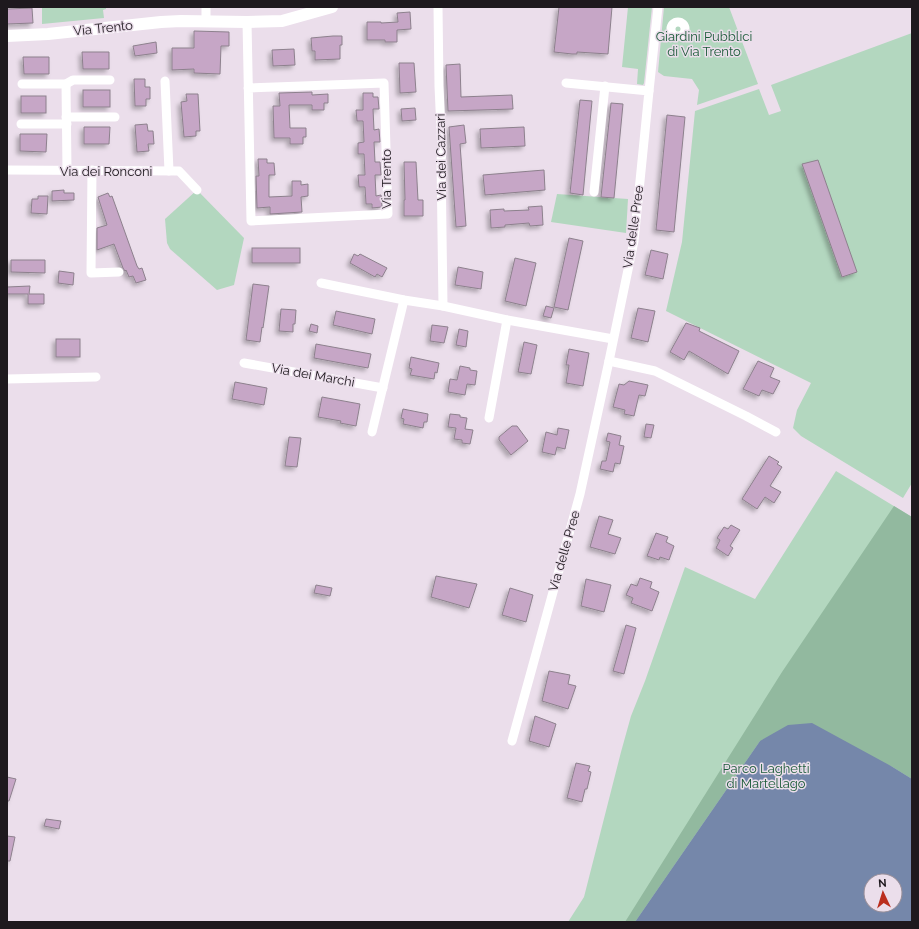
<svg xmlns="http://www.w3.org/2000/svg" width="919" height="929" font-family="Raleway,sans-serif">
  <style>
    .green { fill: #b3d7bf; fill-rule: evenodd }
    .forest { fill: #92b99f }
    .water { fill: #7587aa; fill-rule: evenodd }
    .building { fill: #c6a6c6; stroke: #8d818d; filter: url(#shadow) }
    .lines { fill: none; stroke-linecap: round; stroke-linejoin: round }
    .street { stroke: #fff; stroke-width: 9 }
    .secondary { stroke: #fff; stroke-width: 12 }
    .labels { text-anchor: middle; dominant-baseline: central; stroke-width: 3; stroke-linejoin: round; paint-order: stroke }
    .street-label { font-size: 13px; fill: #1e191e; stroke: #ebdeeb }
    .park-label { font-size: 13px; fill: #1b5b39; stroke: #ebdeeb }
  </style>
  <defs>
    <filter id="shadow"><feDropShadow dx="-3" dy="3" stdDeviation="2" flood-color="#0004"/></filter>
  </defs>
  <rect width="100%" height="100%" fill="#ebdeeb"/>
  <g class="green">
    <path d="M34 7H106V9L103 10 104 18 42 24V8Z"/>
    <path d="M628 7H652L644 83 643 85 637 84 638 69 622 67Z"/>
    <path d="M664 7H729L758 84 697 105 699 90 692 79 664 76 658 72Z"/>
    <path d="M912 33V483L903 498 801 436 793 428 797 410 811 383 666 311 682 242 695 111 759 89 769 115 781 111 771 85Z"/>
    <path d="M197 190 244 238 234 285 217 290 170 249 167 243 165 219Z"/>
    <path d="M557 194 628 199 626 233 551 222Z"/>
    <path d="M836 471 912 517V922H568L584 897 621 752 631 716 645 681 685 567 755 599ZM871 881H895V905H871Z"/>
  </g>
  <path class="forest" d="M894 506 912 517V779L891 766 760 741 635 922H625L782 672Z"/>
  <path class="water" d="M812 723 891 766 912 779V922H635L760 741 788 725ZM871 881H895V905H871Z"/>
  <g class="building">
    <path d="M559 7H612L608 54 577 52V54H572L554 52Z"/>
    <path d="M32 8 33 23 7 24V9Z"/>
    <path d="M410 12 411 29 397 30V42H385V40H367V22H381V23L398 22 397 13Z"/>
    <path d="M194 31 229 32V46H221L220 74 194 73V69L172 70V48H194Z"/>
    <path d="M333 36H342V45H340V59L315 60V51H312L311 38Z"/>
    <path d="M156 42 157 53 135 56 133 46Z"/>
    <path d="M294 49 295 65 273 66 272 50Z"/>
    <path d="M82 52H109V69H83Z"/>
    <path d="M23 57H49V74H24Z"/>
    <path d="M399 63H414L416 92 400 93Z"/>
    <path d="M460 64 461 97 512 95 513 109 448 111 446 65Z"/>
    <path d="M134 79H145V87H150V99H146V106H135Z"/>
    <rect x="83" y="90" width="27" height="17"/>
    <path d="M312 92V95L328 94V103H324V110H312V105H289L290 128H306V137H303V144H290V138H274L273 106H280L279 93Z"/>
    <path d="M363 93H373V97H378L379 109H373L374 130 379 129 380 142H374L375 162H380L381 175H375L376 196 381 195 382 207 372 208V204H366L365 187H359L358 175H365L364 154H358V143L364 142 363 121H357L356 110H363Z"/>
    <path d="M186 94H198L200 131H196V136L184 137 181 102 187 101Z"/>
    <rect x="21" y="96" width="25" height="17"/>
    <path d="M580 100 592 101 583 195 570 193Z"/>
    <path d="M611 103 623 104 614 198 601 197Z"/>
    <path d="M415 108 416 120 402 121 401 109Z"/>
    <path d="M667 115 685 117 674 232 656 230Z"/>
    <path d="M147 124 148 131H153L154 144H148L149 151 137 152 135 125Z"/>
    <path d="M464 125 466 143 460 144 466 226 456 227 449 127Z"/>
    <path d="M84 127H110L109 144H84Z"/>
    <path d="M524 127 525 146 481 148 480 129Z"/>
    <path d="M20 134H47L46 152 20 151Z"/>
    <path d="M258 159H267V163H274L275 175H269V197L292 196V181H301V185L308 184V196L301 197 302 212 270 214V207L257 208 256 176H259Z"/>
    <path d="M818 160 857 272 842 277 802 164Z"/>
    <path d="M404 162H416L418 200H423V216H404V200H405Z"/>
    <path d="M544 170 545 190 485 195 483 175Z"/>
    <path d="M64 190V193H74V200L52 201V191Z"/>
    <path d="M108 193 110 197 112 196 137 266 139 269 142 268 146 280 136 283 133 276 129 277 126 270 125 271 123 268 114 244 97 250V228L107 225 98 197Z"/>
    <path d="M38 196H48L47 214 31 213 32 199H38Z"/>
    <path d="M542 206 543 225 530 226 529 223 505 225V227L491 228 490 210 504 209V211L529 210 528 207Z"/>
    <path d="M569 238 583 241 568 310 554 307Z"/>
    <rect x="252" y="248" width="48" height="15"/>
    <path d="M651 250 668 254 663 279 645 275Z"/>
    <path d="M354 254 358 256 360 254 387 268 382 277 377 274 375 277 350 263Z"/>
    <path d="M515 258 536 263 526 306 505 301Z"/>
    <path d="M11 260H45V273L11 272Z"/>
    <path d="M458 267 483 272 481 289 455 285Z"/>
    <path d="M59 271 74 273 73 285 58 283Z"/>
    <path d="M253 284 269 286 263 328 262 327 260 342 246 340Z"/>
    <path d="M30 286 29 294H44V304H28V294H7V287Z"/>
    <path d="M546 306 554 308 551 318 543 316Z"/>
    <path d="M638 308 655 311 648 342 631 338Z"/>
    <path d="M281 309 296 310 295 324H293V332L279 331Z"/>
    <path d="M336 311 375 319 372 334 333 325Z"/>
    <path d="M686 323 700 328 699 331 739 351 728 374 689 351 684 360 670 352Z"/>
    <path d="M311 324 318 326 317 333 309 331Z"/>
    <path d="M432 325 448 327 444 343 430 341Z"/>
    <path d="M459 329 468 331 466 347 456 345Z"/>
    <rect x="56" y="339" width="24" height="18"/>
    <path d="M524 342 537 345 531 374 518 372Z"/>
    <path d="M316 344 371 354 368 368 314 358Z"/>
    <path d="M569 349 589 353 583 386 566 383 569 365H566Z"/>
    <path d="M411 357 439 363 437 373 435 372 434 379 410 375 412 369 409 368Z"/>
    <path d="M758 361 774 368 770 377 780 381 773 394 762 390 759 396 743 389Z"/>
    <path d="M460 366 470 368V370L477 371 475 385 467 384 465 395 448 392 450 379 457 380Z"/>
    <path d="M629 381 648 385 645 396 639 395 634 416 624 414 625 410 613 407 619 384 624 385Z"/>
    <path d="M235 382 267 388 264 405 232 399Z"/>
    <path d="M322 397 360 404 356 426 340 423 341 421 318 417Z"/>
    <path d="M403 409 428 414 427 422H424L423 428 403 424 404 419 401 418Z"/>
    <path d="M450 414 460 415V417L467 418 465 429 473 430 470 444 462 443V440L454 439 456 428 448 427Z"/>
    <path d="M646 424 654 425 651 438 644 437Z"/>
    <path d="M512 426H517L528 441 511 455 499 440V437Z"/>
    <path d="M558 428 569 430 565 449 557 447 555 455 542 452 546 432 557 435Z"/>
    <path d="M608 433 621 436 619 445 624 446 620 464 615 463 613 472 600 469 602 461H606L610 442 606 441Z"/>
    <path d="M289 437 301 438 297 467 285 466Z"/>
    <path d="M769 456 779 462 777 464 782 467 770 486 781 492 774 503 765 497 757 509 742 499Z"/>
    <path d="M599 516 613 520 608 534 621 538 615 554 590 547Z"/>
    <path d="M731 525 740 530 730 546 733 548 728 556 716 548 720 540 717 538 724 527 728 529Z"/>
    <path d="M656 533 668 537 666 542 674 546 669 560 660 557 659 560 647 556Z"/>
    <path d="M436 576 477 584 469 608 431 597Z"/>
    <path d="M640 578 652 582 650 588 659 592 652 611 631 603 633 598 626 595 631 584 637 586Z"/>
    <path d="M586 579 611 585 604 612 581 606Z"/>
    <path d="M316 585 332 588 330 596 314 593Z"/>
    <path d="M510 588 533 595 526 622 502 615Z"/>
    <path d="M626 625 636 628 624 674 613 671Z"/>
    <path d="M549 671 570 675 568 684 576 686 568 709 542 701Z"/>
    <path d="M535 716 556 724 549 747 529 741Z"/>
    <path d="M576 763 590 766 588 771 591 772 587 789H585L582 802 567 798Z"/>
    <path d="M7 777 16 779 9 801H7Z"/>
    <path d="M46 819 61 821 59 829 44 826Z"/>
    <path d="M7 836 15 837 10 861H7Z"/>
  </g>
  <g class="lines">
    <g class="street">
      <path d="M206 7V22"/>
      <path d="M438 7 439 86 442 152 441 160 443 306"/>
      <path d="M247 22 251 221 388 214 384 83 248 88"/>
      <circle cx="678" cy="29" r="7"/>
      <path d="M165 81 169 171"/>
      <path d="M22 84H66L73 80H110"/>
      <path d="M66 84 67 170"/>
      <path d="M649 91 658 7"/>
      <path d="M66 117H115"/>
      <path d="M21 124H67"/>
      <path d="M7 170 179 171 197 190"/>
      <path d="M92 170 91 273 119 272"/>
      <path d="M594 192 605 86"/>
      <path d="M321 283 404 300 443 306 507 320 613 339"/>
      <path d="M609 361 655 371 746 416 776 432"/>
      <path d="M244 363 383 388"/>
      <path d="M7 379 96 377"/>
      <path d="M489 418 507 320"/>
      <path d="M372 432 404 300"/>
      <path d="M512 741 580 494 609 361 634 241 649 91 566 83"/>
    </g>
    <path class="secondary" d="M7 36 48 34 161 22 181 21 247 22 282 21 332 7"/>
  </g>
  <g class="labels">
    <g class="street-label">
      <text transform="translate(103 28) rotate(-6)">Via Trento</text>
      <text transform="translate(441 157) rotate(-91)">Via dei Cazzari</text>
      <text x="106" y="171">Via dei Ronconi</text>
      <text transform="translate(386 179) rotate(-90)">Via Trento</text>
      <text transform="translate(633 227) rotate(-82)">Via delle Pree</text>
      <text transform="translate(313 375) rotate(10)">Via dei Marchi</text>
      <text transform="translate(564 551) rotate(-74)">Via delle Pree</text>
    </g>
    <g class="park-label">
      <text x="704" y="36">Giardini Pubblici<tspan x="704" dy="15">di Via Trento</tspan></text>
      <text x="766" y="768">Parco Laghetti<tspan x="766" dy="15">di Martellago</tspan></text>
    </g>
  </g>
  <rect width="919" height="929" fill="none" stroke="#1e191e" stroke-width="16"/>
  <g transform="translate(883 893) rotate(356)"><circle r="19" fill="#ebdeeb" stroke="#998f99"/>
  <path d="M0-3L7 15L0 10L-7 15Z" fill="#bb2e1e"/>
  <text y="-6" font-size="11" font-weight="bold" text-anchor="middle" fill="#1e191e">N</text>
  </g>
</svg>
